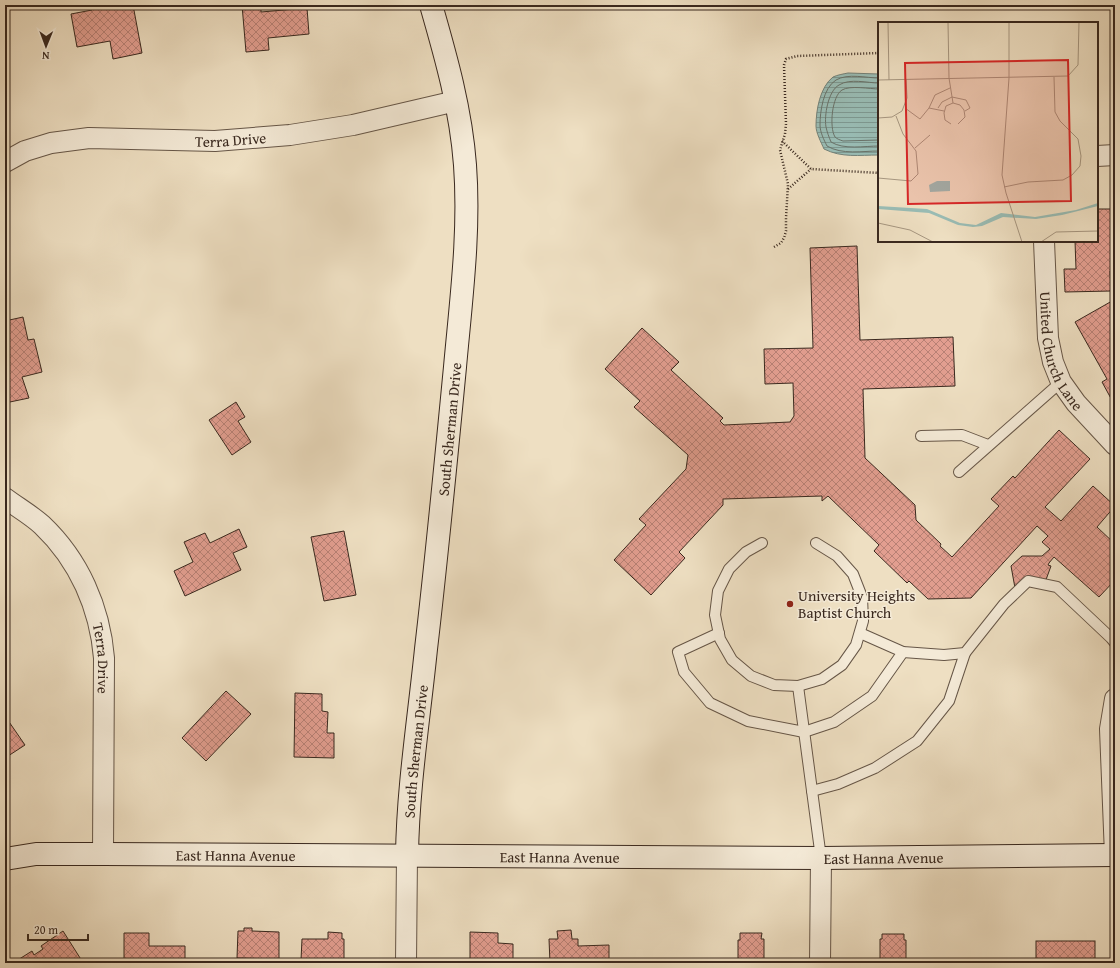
<svg xmlns="http://www.w3.org/2000/svg" width="1120" height="968" font-family="'Gentium Book Plus',serif">
  <style>
    .water { fill: url(#water-rules); stroke: #738178 }
    .lines { fill: none; stroke-linecap: round; stroke-linejoin: round }
    .shore { stroke: #697269; stroke-width: 1 }
    .building { fill: url(#building-cross-hatch); stroke: #39281e }
    .service-casing { stroke: #665647; stroke-width: 12 }
    .minor-casing { stroke: #665647; stroke-width: 22 }
    .secondary-casing { stroke: #39281e; stroke-width: 24 }
    .path { stroke: #39281e; stroke-width: 2.5; stroke-dasharray: 1 2; stroke-linecap: butt }
    .service { stroke: #f4ead7; stroke-width: 10 }
    .minor { stroke: #f4ead7; stroke-width: 20 }
    .secondary { stroke: #f4ead7; stroke-width: 22 }
    .poi-dot { fill: #8f2418; stroke: #f4ead7; stroke-width: 1.5 }
    .labels { text-anchor: middle; dominant-baseline: central; stroke-width: 3; stroke-linejoin: round; paint-order: stroke }
    .street-label { font-size: 15px; fill: #39281e; stroke: #f4ead7 }
    .poi-label { font-size: 15px; fill: #39281e; stroke: #f4ead7; text-anchor: start }
    .inset-road { fill: none; stroke: #a69680; stroke-width: 1 }
    .view { fill: #d62828; fill-opacity: 0.15; stroke: #d62828; stroke-width: 2 }
    .inset-edge { fill: none; stroke: #39281e; stroke-width: 2 }
  </style>
  <defs>
    <pattern id="water-rules" width="6" height="5" patternUnits="userSpaceOnUse"><rect width="6" height="5" fill="#99bcb4"/><path d="M0 2.5h6" fill="none" stroke="#7e9992"/></pattern>
    <pattern id="building-cross-hatch" width="8" height="8" patternUnits="userSpaceOnUse"><rect width="8" height="8" fill="#e29e90"/><path d="M0 0l8 8M0 8l8-8" fill="none" stroke="#b88175"/></pattern>
  </defs>
  <rect width="100%" height="100%" fill="#eedfc2"/>
  <filter id="stains"><feTurbulence type="fractalNoise" baseFrequency=".005" numOctaves="4"/><feColorMatrix values="0 0 0 0 .2 0 0 0 0 .09 0 0 0 0 .02 0 0 0 .5 -.17"/></filter>
  <radialGradient id="worn" r=".72"><stop offset=".6" stop-color="#630" stop-opacity="0"/><stop offset="1" stop-color="#630" stop-opacity=".3"/></radialGradient>
  <path class="water" d="M848 73 879 74V155C859 155 842 158 824 149 821 142 816 133 816 126 816 110 820 87 833 77 837 75 843 74 848 73Z"/>
  <g class="lines">
    <g class="shore">
      <path d="M879 78C866 78 848 73 836 80 823 88 820 112 820 125 820 132 824 140 827 146 842 155 862 151 879 151"/>
      <path d="M879 83C867 83 850 78 839 85 828 91 824 116 826 127 827 132 829 137 831 142 844 150 864 146 879 146"/>
      <path d="M879 89C870 89 850 85 842 90 832 96 829 127 835 137 837 139 840 140 843 141L879 140"/>
    </g>
  </g>
  <g class="building">
    <path d="M91 5H133L142 53 113 59 110 41 77 47 71 14 92 10Z"/>
    <path d="M242 5H261V12L307 8 309 34 268 38 269 50 246 52Z"/>
    <path d="M1097 209H1115V271H1110L1111 291 1065 292 1064 269H1076L1075 241H1097Z"/>
    <path d="M857 246 860 340 953 337 955 386 863 389 865 458 915 505 916 520 941 544 940 546 952 557 999 506 991 499 1013 476 1015 478 1059 430 1090 459 1045 507 1061 521 1093 486 1115 506 1097 527 1115 544V580L1099 597 1054 557 1049 563 1048 565 1051 566 1043 588 1035 586 1015 588 1011 566 1022 556H1042L1050 549 1042 542 1048 536 1037 526 971 598 928 599 909 581 907 583 874 551 879 545 828 496 822 501V496L723 499V505L679 552 685 558 651 595 614 560 646 525 639 519 686 469 688 455 634 407 640 401 605 369 642 328 679 362 671 370 723 418 720 421 724 425 790 422 794 416 793 383 765 384 764 349 813 348 810 248Z"/>
    <path d="M1112 301 1115 307V403L1114 404 1102 382 1107 379 1075 322Z"/>
    <path d="M23 317 28 340 34 339 42 372 22 377 29 398 5 403V321Z"/>
    <path d="M236 402 245 417 238 421 251 442 232 455 209 420Z"/>
    <path d="M239 529 247 547 233 553 241 570 185 596 174 571 193 562 184 542 205 533 210 543Z"/>
    <path d="M344 531 356 595 324 601 311 537Z"/>
    <path d="M226 691 251 714 206 761 182 738Z"/>
    <path d="M295 693 322 694V711L328 712 327 733H334V758L294 757Z"/>
    <path d="M5 716 25 745 5 758Z"/>
    <path d="M244 928H252V931L279 932V959L237 958 238 931H244Z"/>
    <path d="M571 930 572 939H578V946L609 945V963H550L549 939H558L557 931Z"/>
    <path d="M63 931 82 961 78 963H13L32 951 34 955 43 949 41 946Z"/>
    <path d="M328 932 342 933V939H344V963H316V960H301L302 939H328Z"/>
    <path d="M470 932 498 933V943L513 944V963H470Z"/>
    <path d="M124 933H149V946H185V963H124Z"/>
    <path d="M740 933H762L761 939H764V963H738V940H740Z"/>
    <path d="M882 934H904V940H906V963H880V939H882Z"/>
    <rect x="1036" y="941" width="59" height="22"/>
  </g>
  <g class="lines">
    <defs>
      <g id="service">
        <path d="M921 436 962 435 988 445"/>
        <path d="M959 472 1061 382"/>
        <path d="M762 543 746 552 729 569 718 591 715 615 720 639 732 660 751 676 774 685 798 686 822 679 842 665 856 645 863 621 862 597 853 574 837 556 816 543"/>
        <path d="M719 633 678 652 684 672 710 703 748 721 804 732 834 722 872 696 903 652"/>
        <path d="M860 633 903 652 944 655 965 653 1004 604 1028 581 1057 587 1111 638 1115 643"/>
        <path d="M798 686 821 858"/>
        <path d="M812 791 838 784 875 768 917 741 949 701 965 653"/>
      </g>
      <g id="minor">
        <path d="M1097 156 1115 155"/>
        <path id="s1" d="M5 162 25 151 51 143 89 138 215 141 290 135 353 125 456 101"/>
        <path id="s2" d="M1044 241 1048 338 1053 362 1061 382 1076 403 1115 445"/>
        <path id="s3" d="M5 498C17 507 31 515 42 525 79 560 100 608 104 658L103 854"/>
        <path d="M1115 855 1110 729 1115 699"/>
        <path d="M406 963 407 855"/>
        <path d="M820 963 821 858"/>
      </g>
      <g id="secondary">
        <path id="s4" d="M407 855C408 786 419 718 426 649 437 555 446 461 455 367 461 300 470 232 465 165 461 110 446 57 431 5"/>
        <path id="s5" d="M5 859 36 854H103L821 858 1115 855"/>
      </g>
    </defs>
    <use href="#service" class="service-casing"/>
    <use href="#minor" class="minor-casing"/>
    <use href="#secondary" class="secondary-casing"/>
    <g class="path">
      <path d="M782 141 811 169 879 173"/>
      <path d="M788 189 811 169"/>
      <path d="M774 247 781 243 784 238 786 231V218L788 184 780 150 785 134 786 124 784 65 786 59 797 56 879 53"/>
    </g>
    <use href="#service" class="service"/>
    <use href="#minor" class="minor"/>
    <use href="#secondary" class="secondary"/>
  </g>
  <circle class="poi-dot" cx="790" cy="604" r="4"/>
  <g class="labels">
    <g class="street-label">
      <text stroke="none"><textPath href="#s1" startOffset="230">Terra Drive</textPath></text>
      <text stroke="none"><textPath href="#s2" startOffset="113">United Church Lane</textPath></text>
      <text stroke="none"><textPath href="#s4" startOffset="428">South Sherman Drive</textPath></text>
      <text stroke="none"><textPath href="#s3" startOffset="196">Terra Drive</textPath></text>
      <text stroke="none"><textPath href="#s4" startOffset="104">South Sherman Drive</textPath></text>
      <text stroke="none"><textPath href="#s5" startOffset="231">East Hanna Avenue</textPath></text>
      <text stroke="none"><textPath href="#s5" startOffset="555">East Hanna Avenue</textPath></text>
      <text stroke="none"><textPath href="#s5" startOffset="879">East Hanna Avenue</textPath></text>
    </g>
    <g class="poi-label">
      <text x="798" y="595">University Heights<tspan x="798" dy="17">Baptist Church</tspan></text>
    </g>
  </g>
  <g transform="translate(878 22)">
    <rect width="220" height="220" fill="#eedfc2"/>
    <path d="M59 159H72V169L52 170 51 163ZM220 181V184L184 193 158 197 125 195 104 204 95 205 80 203 51 191 0 187V184L49 187 82 201 98 203 123 191 157 195 198 188Z" fill="#99bcb4"/>
    <path class="inset-road" d="M10 0 11 58M70 0 71 56 75 81M131 0V56M131 56 124 153 128 171 144 220M0 58 190 54 200 43 201 0M27 86 42 97 51 86 66 89M51 86 57 73 72 66M60 86 64 80 74 75 88 78 92 86 87 89M0 96 14 95 24 89 29 76 28 57M73 102 67 98 66 91 68 84 75 81 82 83 86 88 87 95 80 102M37 126 52 113M0 156 33 159 40 152 38 129 25 112 18 94M126 165 150 160 185 158 194 153 202 144 203 134 200 117 182 99 177 90 176 55M0 201 32 208 55 220M163 220 178 210 220 209"/>
    <path class="view" d="M190 38 193 179 30 182 27 41Z"/>
    <rect width="220" height="220" class="inset-edge"/>
  </g>
  <rect width="1120" height="968" fill="none" stroke="#eedfc2" stroke-width="20"/>
  <rect x="6" y="6" width="1108" height="956" fill="none" stroke="#39281e" stroke-width="2"/>
  <rect x="10" y="10" width="1100" height="948" fill="none" stroke="#39281e"/>
  <g transform="translate(46 46) rotate(181)" stroke="#f4ead7" stroke-width="3" paint-order="stroke">
  <path d="M0-3L7 15L0 10L-7 15Z" fill="#39281e"/>
  <text y="-6" font-size="11" font-weight="bold" text-anchor="middle" fill="#39281e">N</text>
  </g>
  <path d="M28 934v6h60v-6" fill="none" stroke="#39281e" stroke-width="2"/>
  <text x="34" y="934" font-size="12" fill="#39281e" stroke="#f4ead7" stroke-width="3" paint-order="stroke">20 m</text>
  <rect width="100%" height="100%" filter="url(#stains)"/>
  <rect width="100%" height="100%" fill="url(#worn)"/>
</svg>
